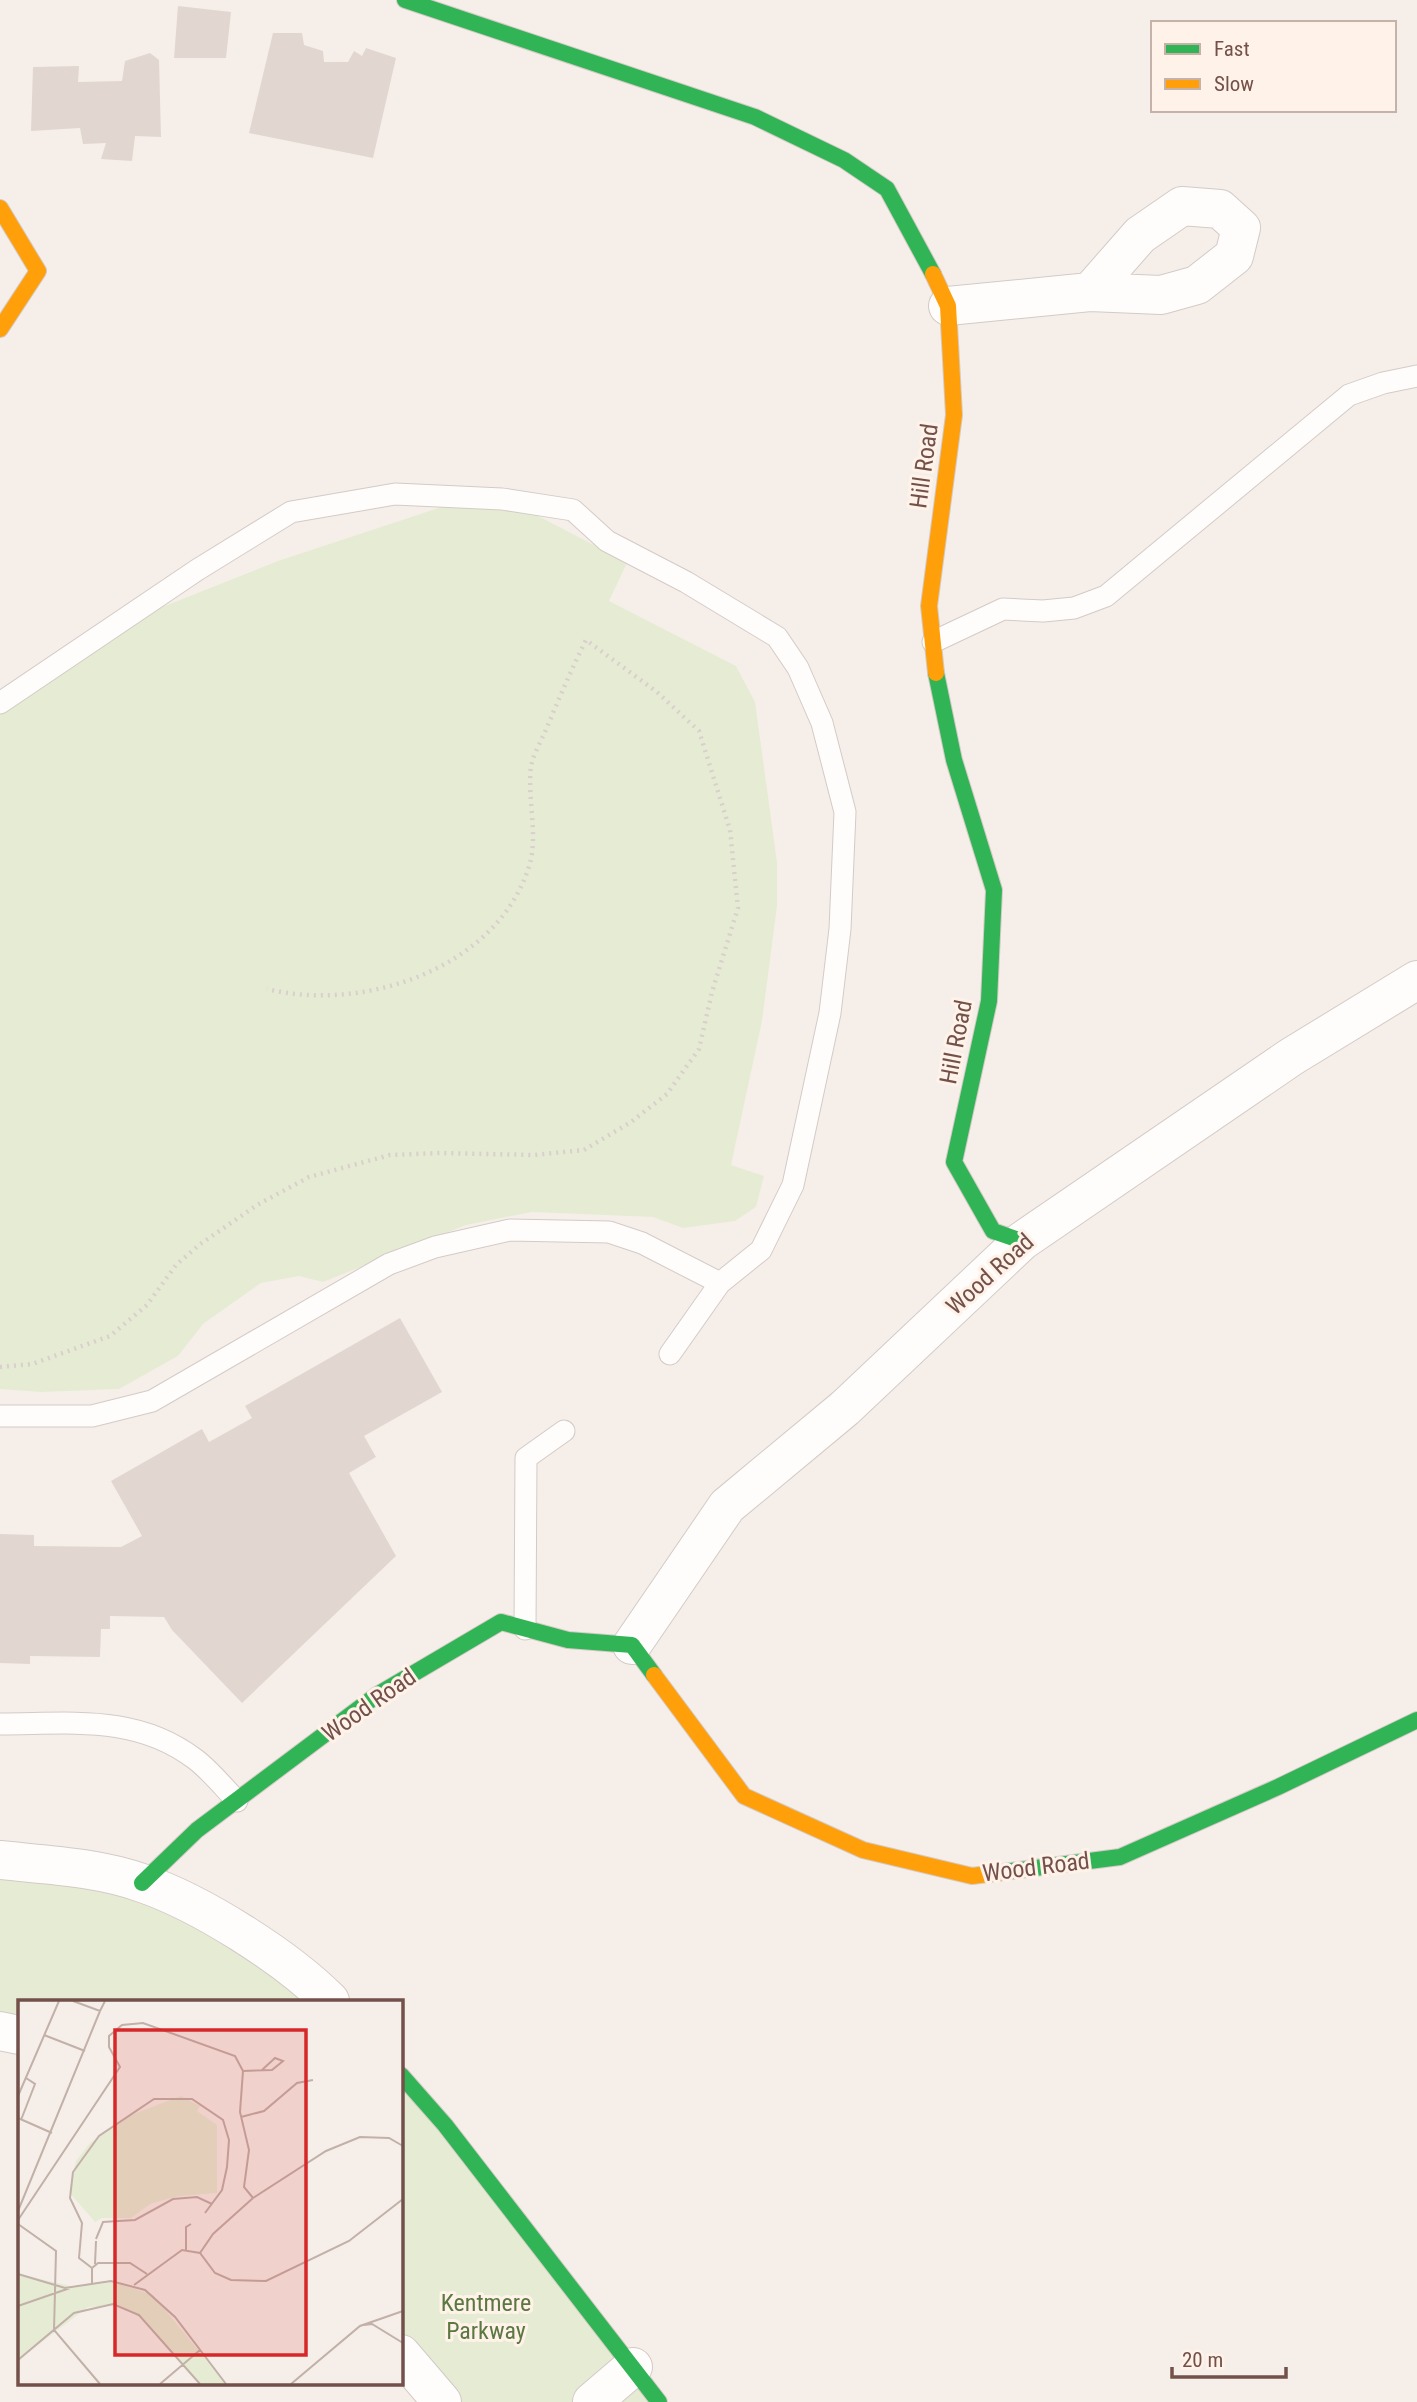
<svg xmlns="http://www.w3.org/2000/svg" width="1417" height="2402" font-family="'Roboto Condensed',sans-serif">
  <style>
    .green { fill: #e6ecd4 }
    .building { fill: #e2d6d1 }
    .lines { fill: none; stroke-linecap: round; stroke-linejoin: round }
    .lane-casing { stroke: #d4cac6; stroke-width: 23 }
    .street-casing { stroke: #d4cac6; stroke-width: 40 }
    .fast-casing { stroke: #d5cac6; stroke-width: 18 }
    .slow-casing { stroke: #d5cac6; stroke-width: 18 }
    .path { stroke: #d9cfcd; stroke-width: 4.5; stroke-dasharray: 2 5; stroke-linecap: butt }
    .lane { stroke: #fefdfc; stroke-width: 21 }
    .street { stroke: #fefdfc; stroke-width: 38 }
    .fast { stroke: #30b455; stroke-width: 16 }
    .slow { stroke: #ff9f0a; stroke-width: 16 }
    .labels { text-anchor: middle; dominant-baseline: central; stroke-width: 6; stroke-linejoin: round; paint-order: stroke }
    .street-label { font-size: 24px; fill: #73514a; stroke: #fff3e9 }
    .park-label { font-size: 24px; fill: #5c7842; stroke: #fff3e9 }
    .inset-road { fill: none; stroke: #c2b0a9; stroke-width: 2 }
    .view { fill: #d62828; fill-opacity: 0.15; stroke: #d62828; stroke-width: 3.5 }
    .inset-edge { fill: none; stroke: #73514a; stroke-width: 3.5 }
  </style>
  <rect width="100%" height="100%" fill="#f6efe9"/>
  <g class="green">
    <path d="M490 491 594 545 614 546 627 563 609 601 736 666 755 702 777 862V906L762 1021 731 1165 764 1176 756 1207 735 1221 683 1228 653 1217 532 1212 466 1225 323 1282 299 1276 261 1283 203 1324 178 1356 119 1389 41 1392 0 1389V690L97 633 278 561Z"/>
    <path d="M0 1860 142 1883 330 2001H19V2035L0 2031Z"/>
    <path d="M401 2075 659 2402H442L401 2354Z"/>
  </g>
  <g class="building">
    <path d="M178 6 231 12 226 58H174Z"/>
    <path d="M273 33H302L304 45 323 51 324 62H348L354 51 362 56 366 48 396 58 373 158 249 133Z"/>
    <path d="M150 53 159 60 161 137 135 136 132 161 101 159 106 143 83 144 80 128 31 131 33 67 79 66 78 82 122 81 125 61Z"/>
    <path d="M400 1318 442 1392 364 1436 376 1457 349 1473 396 1556 242 1703 172 1630 164 1617 110 1616V1629H101L100 1657 30 1656V1664L0 1663V1534L34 1535V1546L121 1547 142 1536 111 1481 202 1429 209 1442 252 1418 245 1406Z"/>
  </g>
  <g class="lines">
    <defs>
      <g id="lane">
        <path d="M933 642 1003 609 1043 611 1074 608 1106 596 1349 395 1383 383 1417 376"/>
        <path d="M0 703 197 570 291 512 395 494 502 499 573 510 607 541 686 582 777 637 798 668 822 723 845 812 840 929 830 1013 793 1185 761 1250 720 1283 670 1354"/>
        <path d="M0 1416H92L152 1401 389 1264 435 1247 510 1230 609 1232 642 1243 720 1283"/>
        <path d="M525 1629 526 1458 564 1431"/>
        <path d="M0 1724C70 1724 136 1714 195 1759 211 1771 224 1788 237 1801"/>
      </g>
      <g id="street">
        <path d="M948 306 1090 292 1161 295 1197 285 1234 256 1241 228 1220 209 1182 206 1140 235 1090 292"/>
        <path d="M632 1645 727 1506 845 1408 1022 1241 1291 1057 1417 980"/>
        <path d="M0 1860C47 1865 97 1867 142 1883 201 1903 286 1957 330 2001"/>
        <path d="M0 2031 19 2035"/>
        <path d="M401 2354 442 2402"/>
        <path d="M592 2402 633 2367"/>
      </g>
      <g id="fast">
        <path d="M405 0 755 117 844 160 887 189 933 274"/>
        <path d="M936 673 954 760 994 890 989 1001 954 1162 993 1231 1022 1241"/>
        <path d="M1004 1872 1120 1857 1278 1787 1417 1720"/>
        <path d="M142 1883 197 1830 377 1695 501 1622 568 1640 632 1645 654 1675"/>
        <path d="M401 2075 445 2125 659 2402"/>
      </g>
      <g id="slow">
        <path d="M0 208 38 271 0 329"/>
        <path d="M933 274 948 306 954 415 929 606 936 673"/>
        <path d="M654 1675 744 1796 863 1850 972 1876 1004 1872"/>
      </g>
    </defs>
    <use href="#lane" class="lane-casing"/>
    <use href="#street" class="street-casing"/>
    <use href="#fast" class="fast-casing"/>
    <use href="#slow" class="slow-casing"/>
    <path class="path" d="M0 1367 32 1364 110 1336 147 1305 176 1265 199 1245 257 1205 309 1177 390 1155 440 1153 534 1155 584 1150 631 1122 667 1094 699 1049 712 992 738 908 730 830 699 731 657 692 586 640C571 670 558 701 545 732 540 743 533 755 531 767 527 796 538 835 530 863 500 968 364 1013 267 989"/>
    <use href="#lane" class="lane"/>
    <use href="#street" class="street"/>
    <use href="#fast" class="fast"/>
    <use href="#slow" class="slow"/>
  </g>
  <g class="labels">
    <g class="street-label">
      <text transform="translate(924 466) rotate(-82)">Hill Road</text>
      <text transform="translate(956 1042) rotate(-79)">Hill Road</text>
      <text transform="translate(990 1274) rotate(-42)">Wood Road</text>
      <text transform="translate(369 1705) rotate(-35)">Wood Road</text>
      <text transform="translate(1036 1867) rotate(-7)">Wood Road</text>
    </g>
    <g class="park-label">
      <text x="486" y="2303">Kentmere<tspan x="486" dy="28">Parkway</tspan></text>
    </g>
  </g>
  <g transform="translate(18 2000)">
    <rect width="385" height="385" fill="#f6efe9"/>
    <path d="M163 96 182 106 179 111 199 125V193L160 196 132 204 113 218H84L77 222 51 192 58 161 72 143 110 116ZM0 274 57 287 93 281 135 295 208 384H182L126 320 102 306 70 307 0 360Z" fill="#e6ecd4"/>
    <path class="inset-road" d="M55 1 82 11 87 1M26 35 67 51M225 71 254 70 265 61 257 58 244 70M0 96 41 1M223 117 246 111 279 83 295 80M0 118 34 133M3 120 17 84 8 78M0 211 82 11M0 220 102 67 91 47V36L104 25 125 23 217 56 225 71 222 112 231 150 226 187 235 198M0 224 38 251 36 330 82 384M78 239 85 222 117 220 155 199 179 197 194 204M168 250V227L173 224M182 253 195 234 235 198 308 151 342 137 371 138 385 146M77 264 78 241M74 268 61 258 64 223 52 198 55 172 81 136 136 99H174L205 120 211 140 209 167 204 190 187 213M0 274 47 288 93 281 127 290 157 317 208 384M74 283V268L80 263H112L129 274M116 285 164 250 182 253 197 273 213 280 248 281 331 241 385 199M0 306 52 288M346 325 354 324 385 343M0 360 56 313 95 304 121 315 182 384M142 384 182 350M273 384 342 326 385 311"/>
    <path class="view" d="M97 30H288V355H97Z"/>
    <rect width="385" height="385" class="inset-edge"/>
  </g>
  <rect x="1151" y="21" width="245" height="91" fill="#fff3e9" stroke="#c7b2a9" stroke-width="2"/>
  <rect x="1165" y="44" width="35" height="10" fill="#30b455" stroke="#c7b2a9" stroke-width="2"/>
  <text x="1214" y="56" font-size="21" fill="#73514a">Fast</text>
  <rect x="1165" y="79" width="35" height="10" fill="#ff9f0a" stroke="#c7b2a9" stroke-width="2"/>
  <text x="1214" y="91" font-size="21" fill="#73514a">Slow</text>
  <path d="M1172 2367v10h114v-10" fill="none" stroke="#73514a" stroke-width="3.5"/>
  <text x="1182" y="2367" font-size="21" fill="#73514a" stroke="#fff3e9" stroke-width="5" paint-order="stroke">20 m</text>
</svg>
